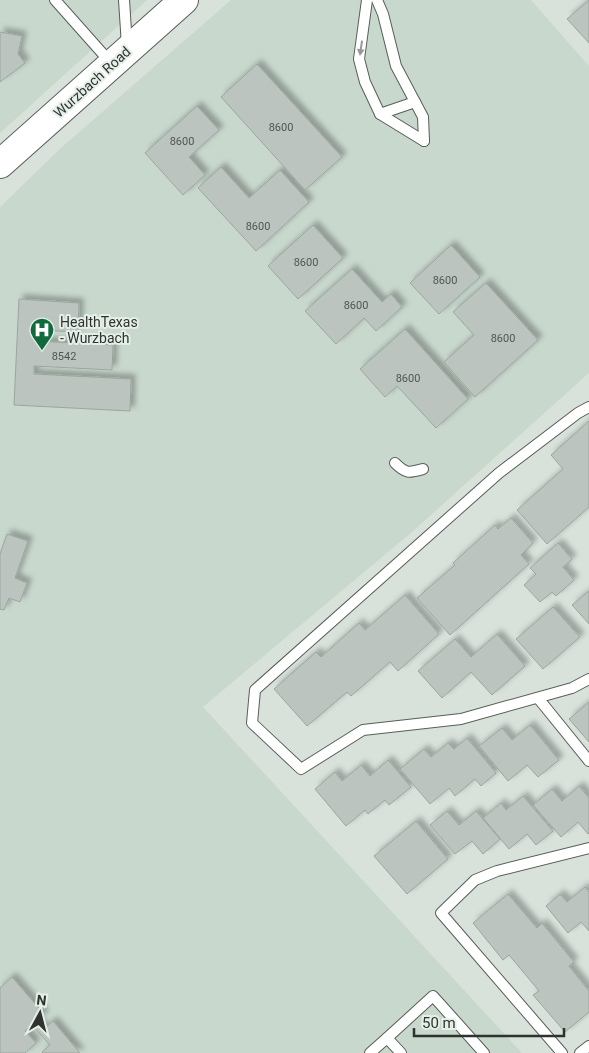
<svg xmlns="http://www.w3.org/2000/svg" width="589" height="1053" font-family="Roboto,sans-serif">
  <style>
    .built { fill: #c8d8cd }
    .building { fill: #bbc4be; stroke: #9ca59f; filter: url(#shadow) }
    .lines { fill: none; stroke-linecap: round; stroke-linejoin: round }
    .service-casing { stroke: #565e58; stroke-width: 12 }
    .primary-casing { stroke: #565e58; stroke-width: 30 }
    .service { stroke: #fff; stroke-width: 10 }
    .primary { stroke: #fff; stroke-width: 28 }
    .oneway { fill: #979998 }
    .labels { text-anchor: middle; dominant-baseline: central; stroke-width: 4; stroke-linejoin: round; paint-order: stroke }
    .number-label { font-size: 11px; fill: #525754 }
    .street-label { font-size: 14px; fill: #2f3330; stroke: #e5efe8 }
    .poi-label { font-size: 14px; fill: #2f3330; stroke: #e5efe8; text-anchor: start }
  </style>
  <defs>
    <filter id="shadow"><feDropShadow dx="4.5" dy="-4.5" stdDeviation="2.5" flood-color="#0004"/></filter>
  </defs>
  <rect width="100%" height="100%" fill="#d8e2db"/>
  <g class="built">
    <path d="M0 0H147L0 133Z"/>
    <path d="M231 0H531L589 66V373L412 532 203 707 522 1053H0V207L62 147Z"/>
  </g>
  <g class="building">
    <path d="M589 0V43L567 19Z"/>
    <path d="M0 32 22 36 18 54 25 63 0 82Z"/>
    <path d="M257 64 342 157 305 190 221 97Z"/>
    <path d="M197 106 219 130 189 157 205 175 183 195 145 153Z"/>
    <path d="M221 167 249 198 280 170 309 202 256 251 198 188Z"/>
    <path d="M313 225 343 258 298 299 268 266Z"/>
    <path d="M451 245 480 277 439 314 410 283Z"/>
    <path d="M352 269 382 302 391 294 402 307 376 331 364 318 336 344 305 311Z"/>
    <path d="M486 283 538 340 475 397 444 362 474 335 453 312Z"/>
    <path d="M19 299 79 303 78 332 36 330 35 341 113 345 112 370 34 366V374L131 379 130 411 14 405Z"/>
    <path d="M405 329 468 399 436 428 397 386 385 397 360 369Z"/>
    <path d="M589 421V507L547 544 517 510 563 469 551 455Z"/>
    <path d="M511 518 533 543 521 555 529 564 450 635 417 598 455 565 453 563 495 525 498 529Z"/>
    <path d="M7 534 28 541 15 578 27 583 20 602 9 598 4 610 0 609V554Z"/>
    <path d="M558 543 572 559 563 567 574 580 556 596 552 592 540 602 524 585 536 574 530 568Z"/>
    <path d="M589 591V624L572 605Z"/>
    <path d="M405 595 439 634 398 671 390 662 351 696 347 692 307 726 274 689 316 652 321 657 359 623 365 630Z"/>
    <path d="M553 607 580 637 543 669 516 639Z"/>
    <path d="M497 634 525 666 492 695 471 672 442 698 418 671 455 639 471 657Z"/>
    <path d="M589 702V742L569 719Z"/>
    <path d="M530 725 559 760 538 777 527 765 508 781 479 746 502 728 512 740Z"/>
    <path d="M467 738 496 773 481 786 475 779 455 796 449 788 430 804 400 769 424 749 431 757 448 743 454 749Z"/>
    <path d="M388 760 411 787 389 805 385 800 368 814 365 810 346 826 315 789 335 772 342 781 361 765 370 776Z"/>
    <path d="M579 786 589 798V833L588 834 578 822 561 837 533 805 552 789 562 801Z"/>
    <path d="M523 796 553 831 536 845 527 834 509 849 483 818 501 803 506 810Z"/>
    <path d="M447 811 459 825 476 811 500 839 483 854 472 841 455 854 430 825Z"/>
    <path d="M416 821 448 859 407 894 374 856Z"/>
    <path d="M585 887 589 892V931L581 922 568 933 546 906 560 894 567 902Z"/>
    <path d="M508 894 537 928 542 923 574 962 569 966 589 991V1012L565 1032 533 995 539 991 509 955 503 960 473 923Z"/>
    <path d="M12 977 44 1014 37 1021 44 1029 53 1021 80 1053H43L42 1052 50 1045 32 1025 25 1031 36 1043 25 1053H0V988Z"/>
  </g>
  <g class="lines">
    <defs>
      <g id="service">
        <path d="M55 0 111 63"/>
        <path d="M124 0 127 46"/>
        <path d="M367 0 359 59 365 82 380 114 424 141"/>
        <path d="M377 0 383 14 396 66 423 117 424 141"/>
        <path d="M380 114 415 102"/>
        <path d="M589 407 578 413 499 473 255 690 252 723 301 769 363 730 461 719 572 688 589 679"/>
        <path d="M395 463C406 474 409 473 423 469"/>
        <path d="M538 698 589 761"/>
        <path d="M387 1038 433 996 484 1053"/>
        <path d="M370 1053 387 1038 401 1053"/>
        <path d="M562 1053 441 913 475 880 497 871 589 848"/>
        <path d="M580 1053 589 1046"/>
      </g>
      <path id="primary" d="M0 164 184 0"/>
    </defs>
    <use href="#service" class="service-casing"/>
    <use href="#primary" class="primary-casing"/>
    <use href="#service" class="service"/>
    <use href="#primary" class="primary"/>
  </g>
  <defs><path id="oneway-solid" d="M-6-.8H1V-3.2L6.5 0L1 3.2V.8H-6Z" transform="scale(1.25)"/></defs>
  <use class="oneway" href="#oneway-solid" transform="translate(361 48) rotate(98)"/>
  <defs>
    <symbol id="hospital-pin" viewBox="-11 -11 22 30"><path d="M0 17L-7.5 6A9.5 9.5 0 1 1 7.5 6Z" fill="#106a3d" stroke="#e5efe8"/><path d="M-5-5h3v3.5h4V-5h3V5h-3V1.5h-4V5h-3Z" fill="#fff"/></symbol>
  </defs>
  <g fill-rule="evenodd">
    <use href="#hospital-pin" x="28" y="316" width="28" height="38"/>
  </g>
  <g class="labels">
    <g class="number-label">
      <text x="281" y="127">8600</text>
      <text x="182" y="141">8600</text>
      <text x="258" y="226">8600</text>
      <text x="306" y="262">8600</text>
      <text x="445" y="280">8600</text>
      <text x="356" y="305">8600</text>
      <text x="503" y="338">8600</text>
      <text x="64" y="356">8542</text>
      <text x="408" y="378">8600</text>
    </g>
    <g class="street-label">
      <text transform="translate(92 82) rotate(-42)">Wurzbach Road</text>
    </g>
    <g class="poi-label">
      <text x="60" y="322">HealthTexas<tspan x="60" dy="16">- Wurzbach</tspan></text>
    </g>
  </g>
  <g transform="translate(40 1013) rotate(7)" stroke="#e5efe8" stroke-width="4" paint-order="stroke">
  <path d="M0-4L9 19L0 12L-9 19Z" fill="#2f3330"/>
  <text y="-8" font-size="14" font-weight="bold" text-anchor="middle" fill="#2f3330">N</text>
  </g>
  <path d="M414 1028v8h150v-8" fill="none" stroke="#2f3330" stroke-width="2.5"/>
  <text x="422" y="1028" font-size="15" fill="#2f3330" stroke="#e5efe8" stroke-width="4" paint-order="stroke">50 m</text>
</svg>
